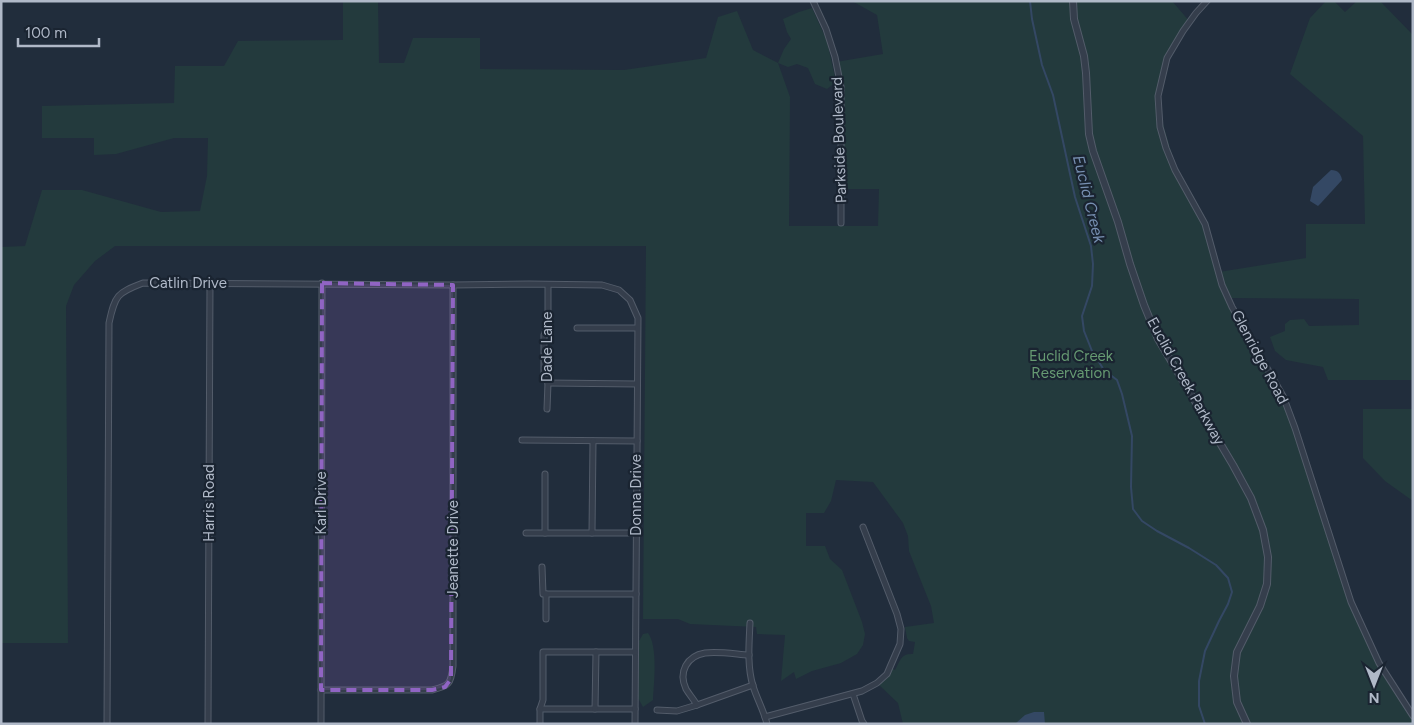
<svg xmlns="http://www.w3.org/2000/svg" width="1414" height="725" font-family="Figtree,sans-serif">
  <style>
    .green { fill: #233a3d }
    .water { fill: #344864 }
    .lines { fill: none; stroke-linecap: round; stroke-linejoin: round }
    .stream { stroke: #344864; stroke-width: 2 }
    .minor-casing { stroke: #535c6a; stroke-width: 7 }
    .tertiary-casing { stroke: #535c6a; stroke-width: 8 }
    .minor { stroke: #353e4c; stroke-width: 5 }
    .tertiary { stroke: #353e4c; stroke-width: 6 }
    .marked { fill: #9064c3; fill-opacity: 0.2; stroke: #9064c3; stroke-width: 4; stroke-dasharray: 10 6; stroke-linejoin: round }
    .labels { text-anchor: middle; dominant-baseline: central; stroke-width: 4.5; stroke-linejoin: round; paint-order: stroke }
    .street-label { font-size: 15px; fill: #b0b9c8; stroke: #1a2431 }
    .park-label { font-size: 15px; fill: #669a72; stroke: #1a2431 }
    .water-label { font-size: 16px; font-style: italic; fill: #778fb1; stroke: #1a2431 }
  </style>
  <rect width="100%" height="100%" fill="#212d3c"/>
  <g class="green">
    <path d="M343 1H378L379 63H404L413 38H480V69L624 70 706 58 718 17 737 11 753 50 778 63 784 49 791 39 787 32 783 19 799 12 812 8 827 41 836 82 827 89 815 84 808 68 797 64 788 67 778 63 790 97 789 226H878L879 189H841V87L836 62 883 54 877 15 852 1H1172L1190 22 1167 58 1158 96 1159 110 1178 175 1200 215 1219 272 1306 258V224H1365L1363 136 1290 74 1310 18 1326 1H1334L1345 12 1357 1H1380L1413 35V380H1328L1323 367 1286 360 1275 351 1270 337 1285 331V324L1290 320 1304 319 1309 326 1359 325V299L1229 298 1283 396 1348 591 1379 663 1413 716V724H903L898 703 877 683 890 667 895 670C900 661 901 653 913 654L915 642 909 641 907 638 905 627 934 623 931 606 909 551 908 536 903 523 873 482 836 480 831 501 824 513H806V546H825L830 559 842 570 862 622 865 634 863 645 857 654 841 663 812 671 796 679 794 672 781 681 785 635 757 634 756 627 690 624 678 619H643L646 246H115L95 261 74 285 66 306 68 643H1V247L25 246 42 190H82L161 212 200 211 207 176 208 138H174L116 154 94 155V138H42V106L174 103 175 66H224L238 41 343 40Z"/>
    <path d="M1363 409H1413V501L1385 481 1363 458Z"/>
    <path d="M648 633C658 646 654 683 653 700L643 707 638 698 639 641 643 634Z"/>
  </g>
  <g class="water">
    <path d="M1331 170C1338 170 1341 174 1342 180L1321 203 1318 206 1310 201 1313 187Z"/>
    <path d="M1034 712H1044L1045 724H1015L1025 715Z"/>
  </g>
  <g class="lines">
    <path class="stream" d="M1030 1 1032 19 1042 65 1053 95 1075 197 1091 246 1093 264 1092 286 1082 316 1084 331 1092 351 1104 370 1117 380 1122 394 1132 436 1131 487 1133 509 1142 521 1157 531 1189 548 1216 565 1228 578 1232 592 1228 604 1219 621 1205 651 1199 681V706L1205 724"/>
    <defs>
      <g id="minor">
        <path d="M813 1 826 29 835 57 841 87V223"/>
        <path d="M1207 1 1196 13 1183 31 1167 58 1158 96 1160 127 1166 148 1175 170 1205 224 1222 285 1232 307 1283 396 1295 428 1351 602 1379 663 1413 716"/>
        <path d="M577 328H637"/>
        <path d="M548 383 637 384"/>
        <path d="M547 409 548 383 544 373V335L548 325V285"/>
        <path d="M522 440 637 441"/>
        <path d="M545 474V533"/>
        <path d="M526 533H636"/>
        <path d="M592 533 593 441"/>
        <path d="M542 567 543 594H636"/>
        <path d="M546 594V619"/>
        <path d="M750 623C749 644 747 666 753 686 757 699 764 711 767 724"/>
        <path d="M321 690H432C449 686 451 684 453 666V285"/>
        <path d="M853 694 862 721 864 724"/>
        <path d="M697 705C694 700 689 694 686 689 678 672 687 656 705 653 717 651 735 654 749 655"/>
        <path d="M540 709H635"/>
        <path d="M595 709 596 652"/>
        <path d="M657 710 677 711 697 705 753 685"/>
        <path d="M765 717 862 691 877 683 887 674 890 667 900 644 901 629 897 614 863 527"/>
        <path d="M107 724 109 323C115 295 117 293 143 283L453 285 529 284 602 285 619 290 630 300 638 318 635 724"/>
        <path d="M208 724 210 283"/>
        <path d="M321 724 322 283"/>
        <path d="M540 724V709L543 700V652H635"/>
      </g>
      <path id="tertiary" d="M1073 1 1074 19 1084 56 1086 73 1089 134 1093 151 1118 222 1130 264 1144 305 1158 339 1233 465 1251 498 1263 530 1268 557 1267 584 1260 606 1237 652 1234 676 1237 702 1247 724"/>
    </defs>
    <use href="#minor" class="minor-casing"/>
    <use href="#tertiary" class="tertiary-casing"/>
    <use href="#minor" class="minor"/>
    <use href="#tertiary" class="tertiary"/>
  </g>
  <path class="marked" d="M322 283 453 285 451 679 445 687 432 690H321Z"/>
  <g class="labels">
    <g class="street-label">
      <text transform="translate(839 140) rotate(-92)">Parkside Boulevard</text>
      <text x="188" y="283">Catlin Drive</text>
      <text transform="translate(547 347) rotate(-90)">Dade Lane</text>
      <text transform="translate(1260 357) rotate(62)">Glenridge Road</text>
      <text transform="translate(1186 381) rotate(61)">Euclid Creek Parkway</text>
      <text transform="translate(636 495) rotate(-90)">Donna Drive</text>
      <text transform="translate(209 503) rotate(-90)">Harris Road</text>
      <text transform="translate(321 503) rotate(-90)">Karl Drive</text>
      <text transform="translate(453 549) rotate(-90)">Jeanette Drive</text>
    </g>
    <g class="park-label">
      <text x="1071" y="356">Euclid Creek<tspan x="1071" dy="17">Reservation</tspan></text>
    </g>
    <g class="water-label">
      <text transform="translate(1089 199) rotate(76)">Euclid Creek</text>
    </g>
  </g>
  <rect width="1414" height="725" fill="none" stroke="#b0b9c8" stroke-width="5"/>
  <g transform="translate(1374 685) rotate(180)" stroke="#1a2431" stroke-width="4" paint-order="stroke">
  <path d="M0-4L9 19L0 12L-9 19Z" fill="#b0b9c8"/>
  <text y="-8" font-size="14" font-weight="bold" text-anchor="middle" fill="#b0b9c8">N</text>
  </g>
  <path d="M18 38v8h81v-8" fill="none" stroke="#b0b9c8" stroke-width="2.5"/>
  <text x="25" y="38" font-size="15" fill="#b0b9c8" stroke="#1a2431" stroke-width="4" paint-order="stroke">100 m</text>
</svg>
